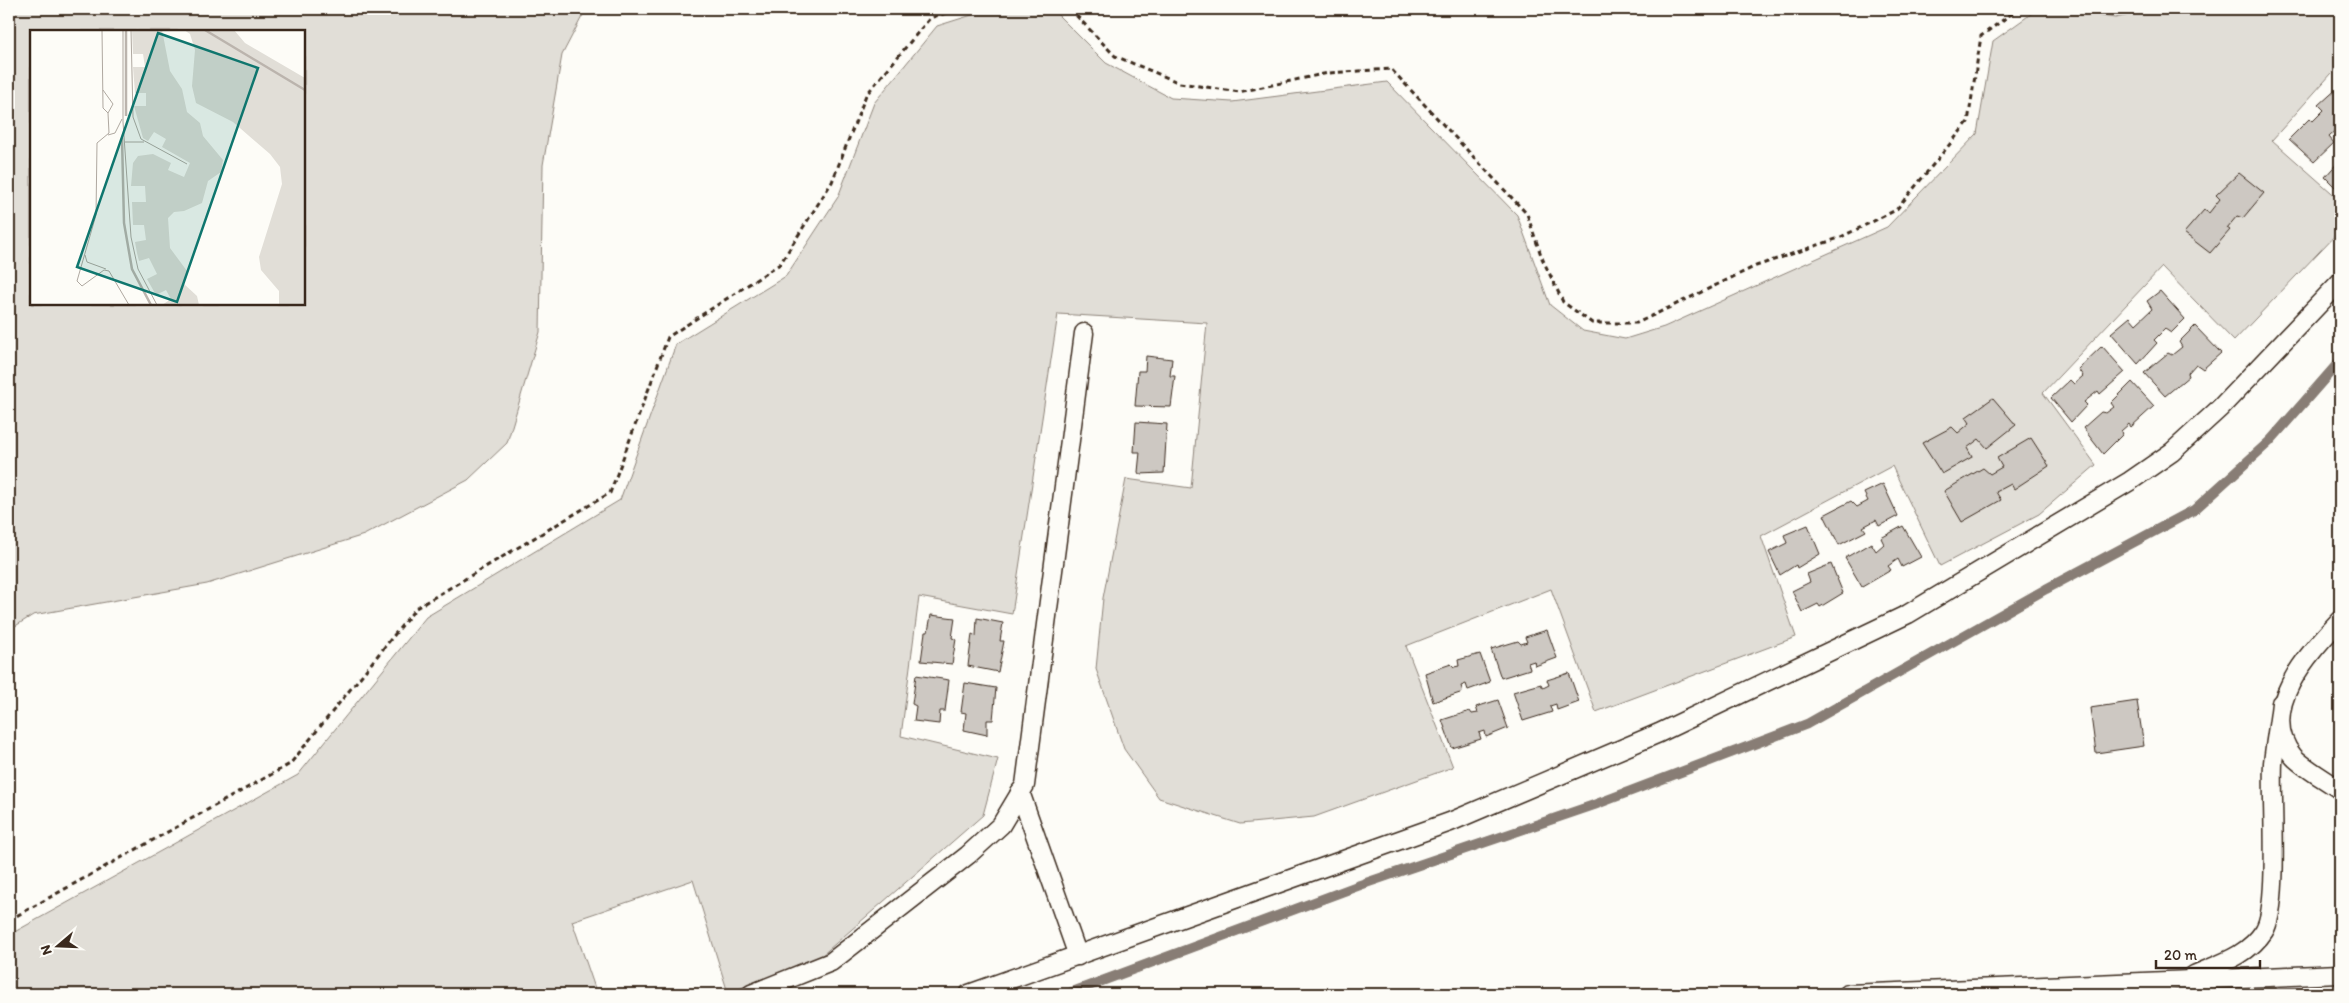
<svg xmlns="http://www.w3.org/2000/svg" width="2349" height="1003" font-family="Itim,sans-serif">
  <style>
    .green { fill: #e1ded7; stroke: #8e847a; fill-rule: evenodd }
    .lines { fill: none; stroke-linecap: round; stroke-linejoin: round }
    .stream { stroke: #887d74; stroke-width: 10 }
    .building { fill: #cdc8c2; stroke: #3b2a1e }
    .service-casing { stroke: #3b2a1e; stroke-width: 21 }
    .path { stroke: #3b2a1e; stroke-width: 3; stroke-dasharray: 5 4; stroke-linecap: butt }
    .service { stroke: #fdfcf7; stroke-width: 18 }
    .inset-river { fill: none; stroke: #bbb4ad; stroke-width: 2.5 }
    .inset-road { fill: none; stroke: #afa8a0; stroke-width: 1 }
    .view { fill: #0f766e; fill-opacity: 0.15; stroke: #0f766e; stroke-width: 2.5 }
    .inset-edge { fill: none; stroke: #3b2a1e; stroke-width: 2.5 }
  </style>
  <rect width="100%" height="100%" fill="#fdfcf7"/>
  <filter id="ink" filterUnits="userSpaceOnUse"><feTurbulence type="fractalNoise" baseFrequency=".02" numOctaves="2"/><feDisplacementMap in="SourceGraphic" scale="10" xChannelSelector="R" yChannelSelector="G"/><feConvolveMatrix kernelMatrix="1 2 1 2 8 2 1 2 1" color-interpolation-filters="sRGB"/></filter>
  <g filter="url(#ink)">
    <g class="green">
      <path d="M9 9H586L562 55 543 165 540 332 507 443 468 480 364 535 207 584 33 615 9 630ZM31 31H304V304H31Z"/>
      <path d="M991 9H1052L1106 63 1171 98 1232 102 1387 82 1517 215 1550 305 1583 331 1625 339 1664 327 1887 227 1977 134 1993 41 2038 9H2053L2115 18 2159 9H2340V64L2272 140 2340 200V230L2234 341 2162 267 2043 393 2096 465 2039 514 1940 566 1892 466 1761 536 1796 637 1596 712 1551 589 1406 646 1453 767 1314 817 1240 824 1159 798 1124 749 1096 669 1103 598 1126 479 1191 488 1207 323 1058 314 1012 614 919 597 901 736 998 759 983 815 820 957 728 993 693 880 572 921 597 994H9V935L298 775 426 617 620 500 676 344 786 276 838 197 874 103 937 26Z"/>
    </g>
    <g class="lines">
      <path class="stream" d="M1067 994 1360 885 1594 805 1807 724 2046 589 2194 510 2270 441 2340 361"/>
    </g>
    <g class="building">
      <path d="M2340 86V127L2329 137 2334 143 2314 162 2289 139 2310 118 2313 121 2324 110 2319 105Z"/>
      <path d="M2340 160V192L2325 177Z"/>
      <path d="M2239 173 2264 193 2243 218 2237 216 2227 228 2230 230 2210 253 2184 233 2204 210 2209 213 2220 199 2216 195Z"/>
      <path d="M2160 291 2185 319 2171 333 2165 329 2154 340 2157 343 2138 364 2111 333 2130 317 2136 324 2152 309 2147 301Z"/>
      <path d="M2195 326 2221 353 2203 369 2196 364 2188 373 2189 376 2165 396 2144 373 2168 353 2172 355 2182 347 2179 342Z"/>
      <path d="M2102 346 2125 372 2100 394 2098 391 2084 402 2087 405 2071 422 2051 398 2070 380 2074 384 2083 376 2078 369Z"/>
      <path d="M1146 356 1172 359 1170 376H1175L1171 407 1135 406 1138 371H1145Z"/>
      <path d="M2132 382 2154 406 2131 427 2129 424 2121 431 2122 435 2103 454 2083 428 2101 412 2106 413 2114 407 2111 403Z"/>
      <path d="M1993 398 2016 425 1987 448 1979 439 1967 448 1972 457 1942 474 1922 443 1952 427 1958 433 1970 423 1966 417Z"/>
      <path d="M1136 422 1167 424 1164 473 1139 474 1138 472 1140 452H1134Z"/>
      <path d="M2031 438 2049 466 2014 489 2011 484 1996 492 2001 500 1962 522 1944 491 1983 468 1990 474 2002 467 1997 458Z"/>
      <path d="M1883 484 1898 516 1879 526 1876 520 1863 527 1866 531 1839 545 1824 515 1851 501 1857 507 1868 501 1864 493Z"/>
      <path d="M1808 525 1820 554 1797 568 1796 565 1780 575 1769 552 1787 543 1784 535Z"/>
      <path d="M1903 526 1921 557 1902 567 1898 559 1888 566 1891 570 1862 587 1845 558 1871 543 1876 551 1884 544 1881 538Z"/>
      <path d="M1831 564 1843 593 1820 607 1818 604 1802 612 1792 591 1810 582 1807 574Z"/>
      <path d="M931 615 955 618 952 638 956 639 952 664 921 661 925 632H928Z"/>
      <path d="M977 618 1003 623 1000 641H1004L998 672 968 666 972 634 976 636Z"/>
      <path d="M1547 630 1557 658 1535 666 1534 661 1528 663 1530 669 1501 678 1491 649 1518 641 1521 644 1527 642 1525 637Z"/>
      <path d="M1480 654 1490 682 1468 690 1466 684 1461 686 1463 692 1433 702 1425 673 1451 664 1454 667 1459 666 1458 660Z"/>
      <path d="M1569 673 1579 702 1557 710 1556 704 1550 706 1552 712 1523 721 1513 692 1541 684 1543 688 1549 685 1547 680Z"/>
      <path d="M916 675 949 680 945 711H940L939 724 914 721 916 706 912 704Z"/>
      <path d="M965 683 996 688 993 720H987V735L964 730 966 713 961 712Z"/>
      <path d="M1498 700 1508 728 1486 737 1485 731 1479 733 1481 739 1452 748 1442 720 1470 711 1472 714 1478 713 1476 707Z"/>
      <path d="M2137 701 2144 746 2096 753 2090 708Z"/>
    </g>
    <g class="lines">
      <defs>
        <g id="service">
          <path d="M2340 620C2310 652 2255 710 2293 756 2301 766 2328 781 2340 790"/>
          <path d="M1020 792 1078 956"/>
          <path d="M2194 975C2219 964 2248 956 2264 931 2280 906 2271 799 2273 763 2275 743 2279 723 2281 703"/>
          <path d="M751 994 831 962 968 855 1001 825 1025 785 1084 333"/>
          <path d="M969 994 1450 822 1659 733 1908 614 2130 481 2172 452 2220 408 2340 282"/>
          <path d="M1848 994 2340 974"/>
        </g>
      </defs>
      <use href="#service" class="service-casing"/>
      <g class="path">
        <path d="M1070 9 1115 56 1180 83 1239 92 1328 73 1391 69 1527 214 1542 258 1563 302 1592 323H1637L1756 266 1839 238 1896 210 1968 122 1981 36 2018 9"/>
        <path d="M9 920 290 764 416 608 610 493 668 337 780 264 832 182 866 95 930 18 959 9"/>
      </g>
      <use href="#service" class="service"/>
    </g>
  </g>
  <g transform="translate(30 30)">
    <rect width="275" height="275" fill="#fdfcf7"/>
    <path d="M102 0H132L140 41 152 59 157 82 170 93 173 106 193 130 191 142 178 151 172 173 154 181 144 182 138 188 140 218 157 241 153 253 167 266 169 275H132L141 269 136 260 126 265 117 249 127 244 119 228 109 231 107 223 105 212 116 210 114 195H103L102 172H116L115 156H101L103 133 108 126 123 124 141 133 138 140 154 147 160 133 132 117 136 109 124 102 118 111 113 108 104 76H116V63H105L103 37H115L113 24H103ZM154 0H204L215 13 275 48V275H249V261L231 240 229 227 252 154 250 137 240 124 203 92 166 73 162 56 165 20 160 4Z" fill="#e1ded7"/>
    <path class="inset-river" d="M96 0V86M175 0 275 60M92 108 94 193 102 239 121 275"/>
    <path class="inset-road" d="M72 0 73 78 78 83 83 74 73 60M93 0V92L101 207 108 239 127 275M101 0 103 87 111 109 157 134M78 83 79 103 67 113 66 185 47 251 52 256 74 240 79 241 99 275M78 105 85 103 92 89M95 112H114M55 225 57 232 76 239"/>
    <path class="view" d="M128 3 228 38 147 272 47 237Z"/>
    <rect width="275" height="275" class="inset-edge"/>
  </g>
  <rect width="2349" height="1003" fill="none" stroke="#fdfcf7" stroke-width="30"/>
  <rect x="15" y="15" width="2319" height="973" fill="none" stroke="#3b2a1e" stroke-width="2" filter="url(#ink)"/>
  <g transform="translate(58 946) rotate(251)" stroke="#fdfcf7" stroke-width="4" paint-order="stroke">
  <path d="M0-4L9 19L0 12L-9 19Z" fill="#3b2a1e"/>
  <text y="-8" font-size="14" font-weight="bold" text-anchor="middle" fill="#3b2a1e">N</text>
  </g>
  <path d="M2156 960v8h104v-8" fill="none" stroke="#3b2a1e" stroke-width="2.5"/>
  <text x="2164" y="960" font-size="15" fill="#3b2a1e" stroke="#fdfcf7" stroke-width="4" paint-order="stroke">20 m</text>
</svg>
